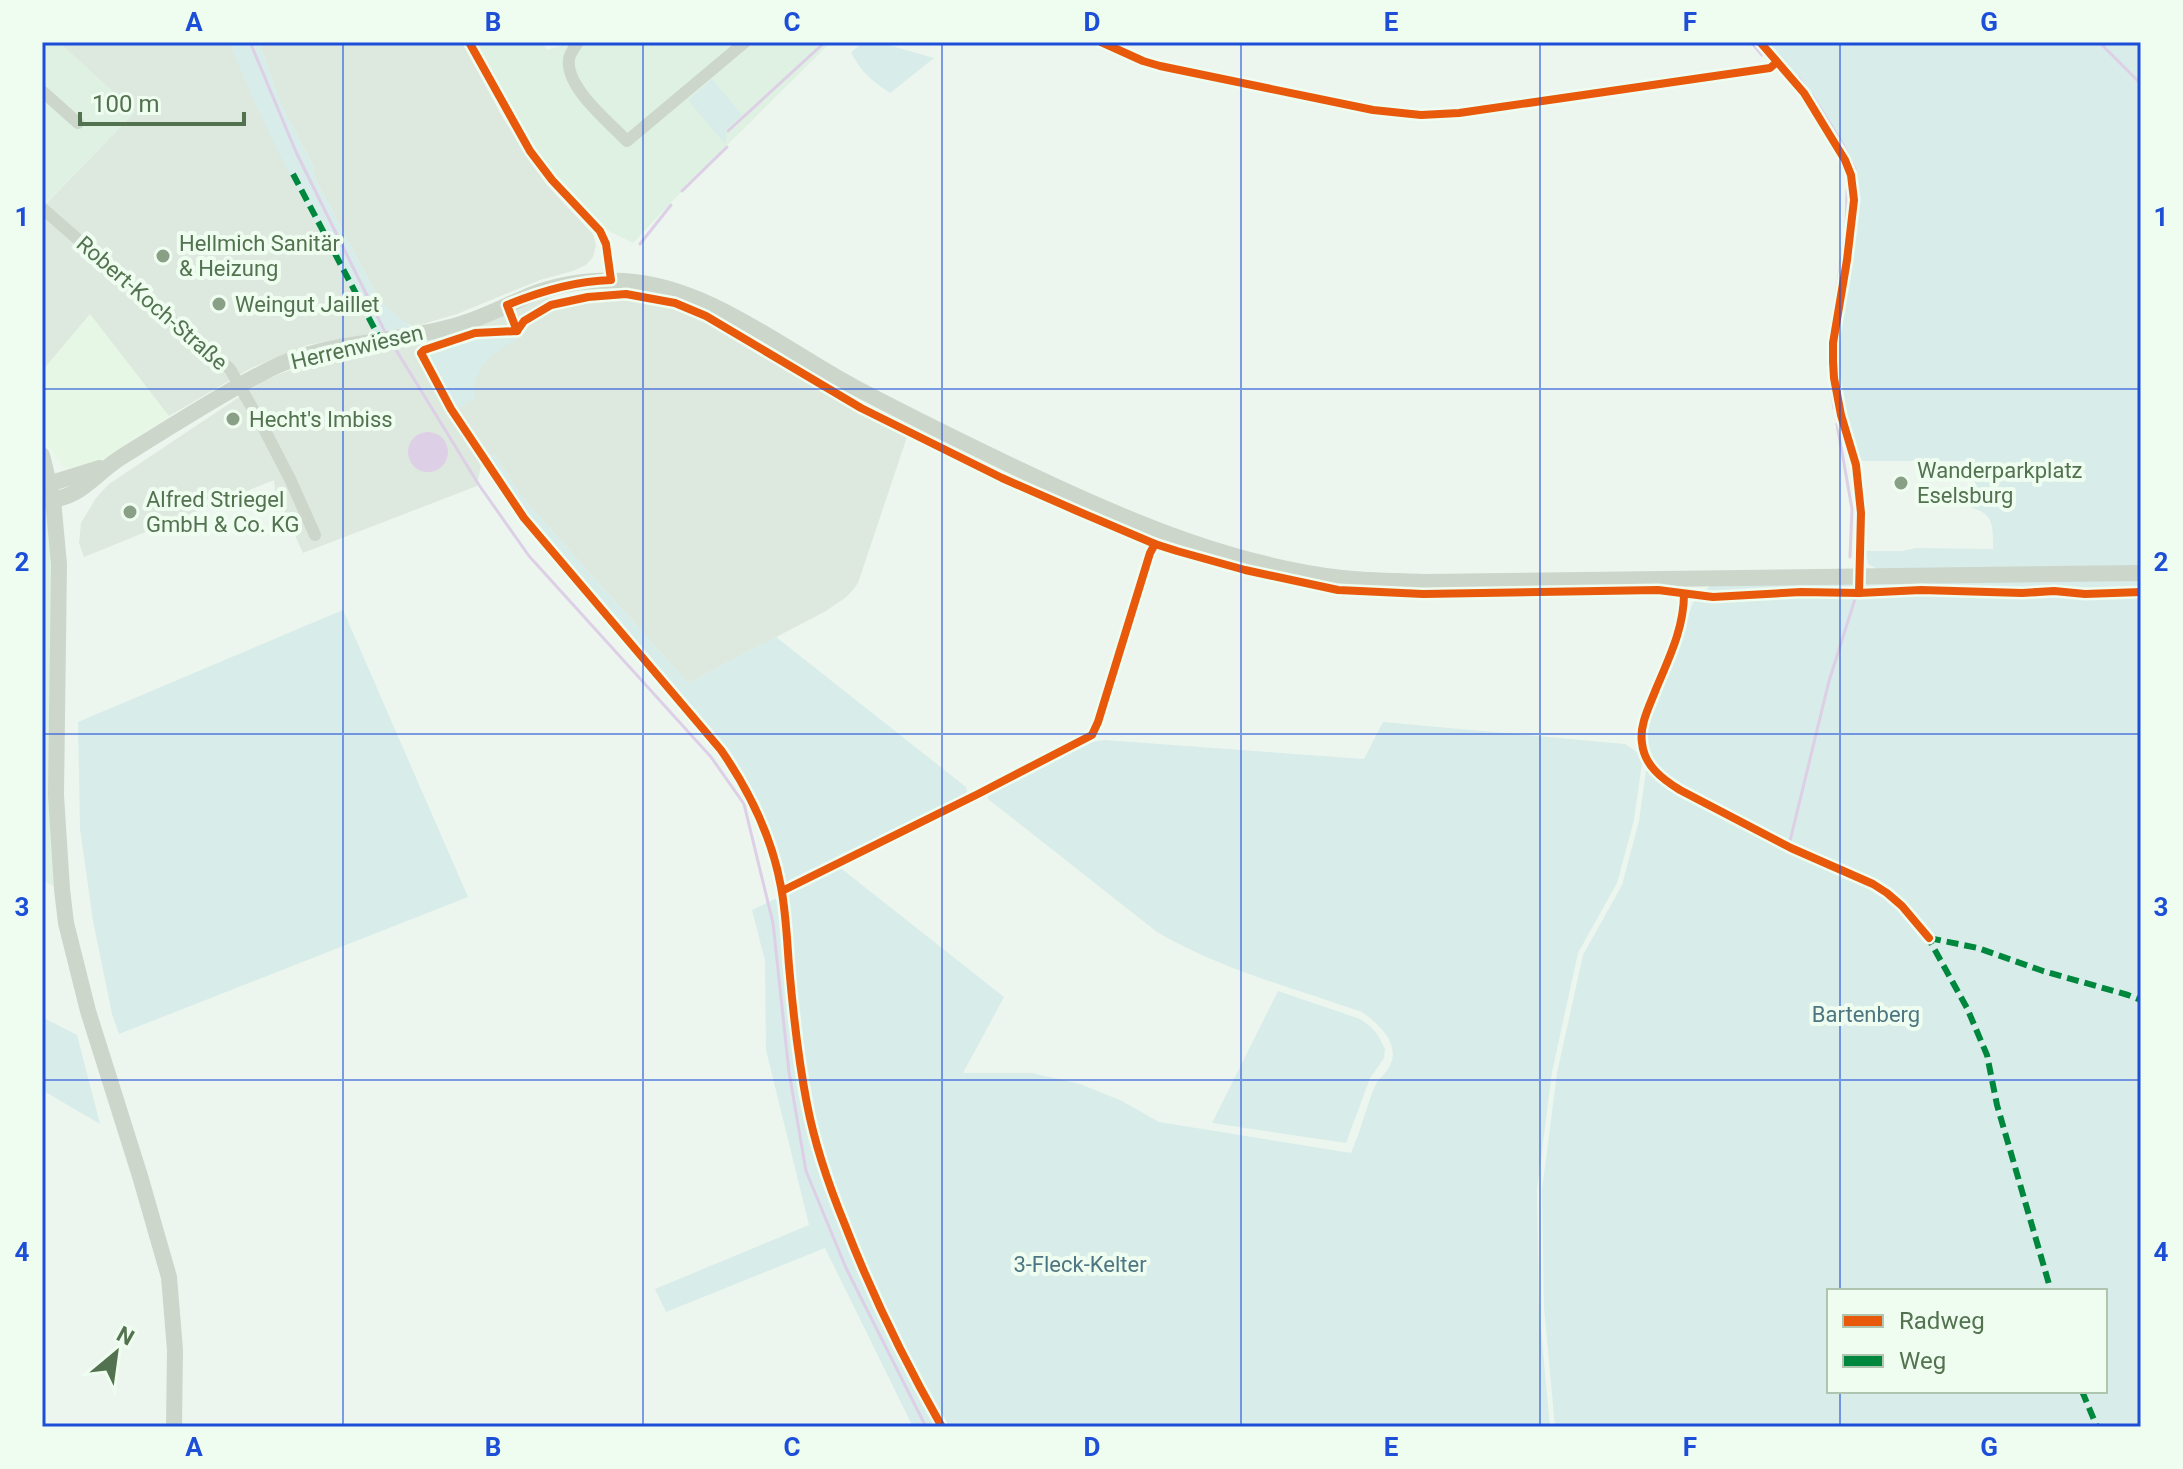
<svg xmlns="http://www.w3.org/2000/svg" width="2183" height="1469" font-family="Roboto,sans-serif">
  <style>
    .residential { fill: #dff1e2 }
    .commercial { fill: #e6f8e5 }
    .industrial { fill: #dde8de }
    .green { fill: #d8ecea; fill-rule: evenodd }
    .water { fill: #ddcfe6 }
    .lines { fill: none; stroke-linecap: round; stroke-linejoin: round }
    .stream { stroke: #ddcfe6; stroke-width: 3 }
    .street { stroke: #ccd6cb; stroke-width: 12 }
    .secondary { stroke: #ccd6cb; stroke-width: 16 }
    .quiet { stroke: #00873e; stroke-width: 6; stroke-dasharray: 12 6; stroke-linecap: butt }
    .cycleway-casing { stroke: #eefdf0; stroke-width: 13 }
    .cycleway { stroke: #e8590c; stroke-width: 8 }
    .grid { fill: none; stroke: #1d4ed8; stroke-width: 2; stroke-opacity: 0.55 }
    .poi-dot { fill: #89a087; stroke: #eefdf0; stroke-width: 3 }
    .labels { text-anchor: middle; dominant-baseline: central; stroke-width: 8; stroke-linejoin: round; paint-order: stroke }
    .poi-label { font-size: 22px; fill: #53724f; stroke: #eefdf0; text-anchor: start }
    .street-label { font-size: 22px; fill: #53724f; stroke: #eefdf0 }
    .park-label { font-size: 22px; fill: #4e7682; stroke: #eefdf0 }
    .neatline { fill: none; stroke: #1d4ed8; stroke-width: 3 }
    .grid-label { font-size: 26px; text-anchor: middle; font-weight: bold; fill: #1d4ed8 }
  </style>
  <rect width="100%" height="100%" fill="#ecf6ee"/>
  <g class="residential">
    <path d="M42 42H59L135 112 42 207Z"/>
    <path d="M472 42H542L547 50 572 42H831L698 174 633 243 607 230 558 179 508 110Z"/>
    <path d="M42 484 55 566V887L42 880Z"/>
  </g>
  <path class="commercial" d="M90 313 169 416 103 459 75 471 63 467 42 436V371Z"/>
  <g class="industrial">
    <path d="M59 42H229L263 118 329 248 372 328 369 334 307 345 251 368 169 416 90 314 42 371V208L135 112Z"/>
    <path d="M259 42H462L503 118 546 184 593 234 596 245 593 257 586 265 573 271 540 280 457 314 413 327 404 322 380 301 316 180 313 165 281 104Z"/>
    <path d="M626 297 650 299 691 310 860 409 908 434 858 583 852 591 845 598 826 611 688 683 522 497 494 454 482 460 477 486 303 553 275 490 274 480 84 557 79 543 81 523 96 498 109 484 263 381 318 359 385 350 430 340 547 298Z"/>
  </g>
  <g class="green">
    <path d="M229 42H259L281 104 313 165 316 180 380 301 411 327 369 334 372 327C321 234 268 141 229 42Z"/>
    <path d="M864 42H878L934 58 890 93C872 81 860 71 851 52Z"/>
    <path d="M1764 42H2141V568L1879 570 1868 564 1866 551H1902L1916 548 1993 549C1993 523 1994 513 1966 506L1975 484V461H1863L1857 458 1842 402 1837 378 1836 349 1851 261 1856 199 1854 174 1839 142 1810 96Z"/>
    <path d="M712 79 742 115 726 129V145L688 100Z"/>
    <path d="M512 335 517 339C492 354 481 360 473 389L476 398 455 411 426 357 430 352 480 336Z"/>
    <path d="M494 454 522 497 688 683 776 637 966 787 967 792 965 798 791 883 784 882 761 812 743 777 722 748 689 707 509 504 482 460Z"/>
    <path d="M2141 579V1427H1555L1544 1307 1542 1190 1557 1073 1583 955 1622 885 1639 821 1648 756 1644 745V734L1650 710 1693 603 1699 595 1710 586ZM1829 1291H2105V1391H1829Z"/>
    <path d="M343 610 468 897 119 1034 112 1014 93 921 80 829 78 722Z"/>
    <path d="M1383 722 1625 744 1643 756 1634 820 1617 883 1578 953 1552 1072 1537 1190 1539 1308 1550 1427H945C913 1373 886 1316 861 1258 839 1206 819 1153 808 1097 795 1031 791 964 786 898L790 889 838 866 1004 997 963 1073H1032L1080 1084 1122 1101 1159 1122 1351 1153C1360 1132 1366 1109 1374 1088 1377 1080 1385 1075 1389 1067 1402 1045 1379 1024 1362 1012 1293 988 1220 969 1157 932L988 799V791L1086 743 1104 740 1364 759Z"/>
    <path d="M775 899 781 904C790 974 790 1046 807 1115 834 1225 885 1330 942 1427H913L825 1248 666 1312 655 1289 809 1225 766 1050 765 961 752 910Z"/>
    <path d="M1278 991 1360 1019 1371 1027 1378 1035 1385 1049 1384 1058 1370 1078 1346 1143 1212 1123Z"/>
    <path d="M42 1017 77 1035 100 1124 42 1090Z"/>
  </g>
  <circle class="water" cx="428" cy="452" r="20"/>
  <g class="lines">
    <g class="stream">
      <path d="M250 42 296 152 385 332"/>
      <path d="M1751 42 1762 55"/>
      <path d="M2099 42 2141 84"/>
      <path d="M1799 78 1804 85"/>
      <path d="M1812 95 1841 141 1855 169"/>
      <path d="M728 131 825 42"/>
      <path d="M682 191 727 147"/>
      <path d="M640 244 671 205"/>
      <path d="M1831 328 1846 230 1847 190"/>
      <path d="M393 345 479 485 529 556 711 757 744 804 773 923 789 1072 806 1171 846 1268 926 1427"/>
      <path d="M1828 362 1834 408"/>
      <path d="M1837 424 1852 509 1850 557"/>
      <path d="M1790 841 1829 681 1855 599"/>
    </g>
    <g class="street">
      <path d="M469 42 530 151 552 180 600 231 606 244 611 280"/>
      <path d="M578 42C575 47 570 53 569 59 565 87 609 122 627 141L745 42"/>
      <path d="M42 91 78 123"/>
      <path d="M42 208 169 319 230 369 263 427 290 479 315 535"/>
    </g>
    <g class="secondary">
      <path d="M42 455 53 500 59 564 56 795 62 889 66 923 88 1011 140 1176 169 1277 175 1350 174 1427"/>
      <path d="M42 486 100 468"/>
      <path d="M43 501C81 499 91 477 120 458 160 433 201 407 242 384 262 373 282 362 303 356 354 340 408 340 458 325 482 318 505 306 528 296 558 284 591 279 624 281 708 286 781 348 854 387 911 417 970 446 1029 474 1128 521 1232 565 1342 578 1369 581 1397 581 1424 582L2141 573"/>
    </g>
    <g class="quiet">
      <path d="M293 174 381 341"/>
      <path d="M1926 934 1967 1008 1987 1055 1997 1105 2051 1291"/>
      <path d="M1929 938 1978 948 2043 971 2128 995 2141 1000"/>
      <path d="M2082 1391 2097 1427"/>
    </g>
    <defs>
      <g id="cycleway">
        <path d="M469 42 530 151 552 180 600 231 606 244 611 280C574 281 541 291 507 305L517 331"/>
        <path d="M1101 42 1143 61 1160 66 1373 110 1421 115 1459 113 1770 68 1777 62"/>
        <path d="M1760 42 1804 93 1845 160 1851 175 1854 200 1847 260 1833 343V362L1834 378 1841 415 1856 465 1861 513 1859 593"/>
        <path d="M1684 594C1684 628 1669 658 1656 689 1650 705 1639 725 1642 743 1644 765 1662 779 1680 790L1791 848 1873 884 1887 893 1902 906 1929 938"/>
        <path d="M782 891 978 794 1092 735 1098 722 1150 553 1155 544"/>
        <path d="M942 1427C905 1362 872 1295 845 1225 829 1186 815 1146 807 1104 798 1058 793 1012 789 966 787 940 786 913 781 887 772 837 750 792 721 750L524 518 451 409 421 353 424 350 475 333 517 331 524 321 551 305 588 297 626 294 675 303 706 316 861 408 1002 478 1075 510 1155 544 1177 551 1245 570 1338 590 1423 594 1658 590 1713 597 1801 592 1859 593 1921 590 2022 593 2054 591 2085 594 2141 592"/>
      </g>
    </defs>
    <use href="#cycleway" class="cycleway-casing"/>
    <use href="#cycleway" class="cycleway"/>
  </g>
  <path class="grid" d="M343 42V1427M643 42V1427M942 42V1427M1241 42V1427M1540 42V1427M1840 42V1291M42 389H2141M42 734H2141M42 1080H2141M1840 1391V1427"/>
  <g class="poi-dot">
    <circle cx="163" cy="256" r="8"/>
    <circle cx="219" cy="304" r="8"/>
    <circle cx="233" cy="419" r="8"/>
    <circle cx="1901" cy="483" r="8"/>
    <circle cx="130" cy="512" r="8"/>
  </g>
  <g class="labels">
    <g class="poi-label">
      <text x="179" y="243">Hellmich Sanitär<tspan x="179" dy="25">&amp; Heizung</tspan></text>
      <text x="235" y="304">Weingut Jaillet</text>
      <text x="249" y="419">Hecht's Imbiss</text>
      <text x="1917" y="470">Wanderparkplatz<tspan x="1917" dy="25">Eselsburg</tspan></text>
      <text x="146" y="499">Alfred Striegel<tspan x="146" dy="25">GmbH &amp; Co. KG</tspan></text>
    </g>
    <g class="street-label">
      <text transform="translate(152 303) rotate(41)">Robert-Koch-Straße</text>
      <text transform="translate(357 347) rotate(-13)">Herrenwiesen</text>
    </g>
    <g class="park-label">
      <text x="1866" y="1014">Bartenberg</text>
      <text x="1080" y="1264">3-Fleck-Kelter</text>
    </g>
  </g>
  <rect width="2183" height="1469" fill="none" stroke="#eefdf0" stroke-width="88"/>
  <rect x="1827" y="1289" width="280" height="104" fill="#eefdf0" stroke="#b0c5b0" stroke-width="2"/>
  <rect x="1843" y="1315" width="40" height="12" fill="#e8590c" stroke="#b0c5b0" stroke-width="2"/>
  <text x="1899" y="1329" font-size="24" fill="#53724f">Radweg</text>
  <rect x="1843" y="1355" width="40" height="12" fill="#00873e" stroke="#b0c5b0" stroke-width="2"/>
  <text x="1899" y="1369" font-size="24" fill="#53724f">Weg</text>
  <g transform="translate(116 1353) rotate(29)" stroke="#eefdf0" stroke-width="6" paint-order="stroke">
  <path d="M0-6L14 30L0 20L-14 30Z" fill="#53724f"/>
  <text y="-12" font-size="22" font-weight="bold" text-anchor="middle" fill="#53724f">N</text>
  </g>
  <path d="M80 112v12h164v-12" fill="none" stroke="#53724f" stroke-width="4"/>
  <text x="92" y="112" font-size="24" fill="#53724f" stroke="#eefdf0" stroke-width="6" paint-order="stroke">100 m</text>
  <rect x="44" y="44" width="2095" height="1381" class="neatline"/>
  <g class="grid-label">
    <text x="194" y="31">A</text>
    <text x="493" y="31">B</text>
    <text x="792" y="31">C</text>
    <text x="1092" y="31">D</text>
    <text x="1391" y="31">E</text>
    <text x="1690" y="31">F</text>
    <text x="1989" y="31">G</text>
    <text x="22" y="226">1</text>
    <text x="2161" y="226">1</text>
    <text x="22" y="571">2</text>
    <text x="2161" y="571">2</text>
    <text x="22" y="916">3</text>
    <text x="2161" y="916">3</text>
    <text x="22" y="1261">4</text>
    <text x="2161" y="1261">4</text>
    <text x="194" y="1456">A</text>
    <text x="493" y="1456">B</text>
    <text x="792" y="1456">C</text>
    <text x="1092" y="1456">D</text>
    <text x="1391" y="1456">E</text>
    <text x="1690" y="1456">F</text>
    <text x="1989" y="1456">G</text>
  </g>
</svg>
